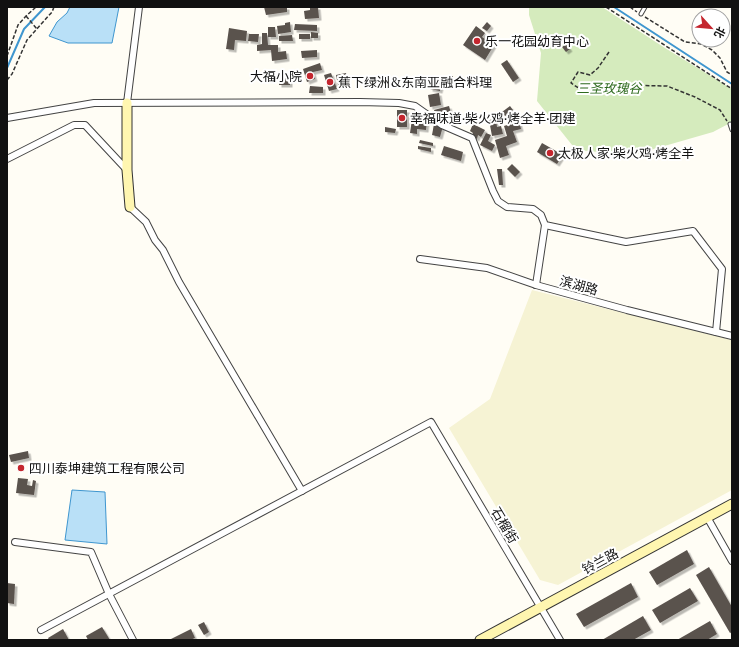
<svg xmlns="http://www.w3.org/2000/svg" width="739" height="647" font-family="'PT Serif','Noto Sans SC',serif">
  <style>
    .farmland { fill: #f6f3d4 }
    .green { fill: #d5ebbd }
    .water { fill: #b9e0f7; stroke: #3f96cf }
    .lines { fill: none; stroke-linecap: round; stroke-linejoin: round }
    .stream { stroke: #3f96cf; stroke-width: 2 }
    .building { fill: #5a524d; filter: url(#shadow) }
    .lane-casing { stroke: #444; stroke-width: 5 }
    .street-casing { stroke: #444; stroke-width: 8 }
    .secondary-casing { stroke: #333; stroke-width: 11 }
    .path { stroke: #333; stroke-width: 1.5; stroke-dasharray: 4 2; stroke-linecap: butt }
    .lane { stroke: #fff; stroke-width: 3 }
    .street { stroke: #fff; stroke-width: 6 }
    .secondary { stroke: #fff6b0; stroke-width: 9 }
    .poi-dot { fill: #c4262e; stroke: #fff; stroke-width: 1.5 }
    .labels { text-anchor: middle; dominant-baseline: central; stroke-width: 4; stroke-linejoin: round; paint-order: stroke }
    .poi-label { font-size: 13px; fill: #111; stroke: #fff; text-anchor: start }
    .park-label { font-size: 13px; font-style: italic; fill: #2f6b1f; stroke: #fff }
    .street-label { font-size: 13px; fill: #111; stroke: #fff }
  </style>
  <defs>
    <filter id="shadow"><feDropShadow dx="2.5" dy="2.5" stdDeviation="0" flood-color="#0004"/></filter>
  </defs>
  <rect width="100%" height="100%" fill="#fffdf5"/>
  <path class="farmland" d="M532 290 732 340V490L558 585 540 580 449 428 490 399Z"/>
  <path class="green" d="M529 7H602L665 48 732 89V122L713 132 633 155 576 150 537 101 541 53 529 15Z"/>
  <g class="water">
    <path d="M70 7H119L112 43H68L49 36 57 22 67 13Z"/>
    <path d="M72 490 105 492 107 544 65 540Z"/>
  </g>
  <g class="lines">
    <g class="stream">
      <path d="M614 7 732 84"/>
      <path d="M7 68 24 29 45 7"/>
    </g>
  </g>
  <g class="building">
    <path d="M264 7H287V12L266 15Z"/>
    <path d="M310 7H318L319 18 305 19 304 11 310 10Z"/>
    <path d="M290 22 291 32 278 34 277 26 285 25V23Z"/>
    <path d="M487 22 491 26 487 31 482 28Z"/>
    <path d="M295 24 317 25V31L294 30Z"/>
    <path d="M476 26 485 33 482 37 494 45 485 60 463 45Z"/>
    <path d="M268 27H275L276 37H268Z"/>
    <path d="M229 28 247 31 246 41 235 40 234 50 226 49Z"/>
    <path d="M311 32 318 33V38H311Z"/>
    <path d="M262 33H267L268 45H278V52L286 51 287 59 272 61 271 50 257 51V45L262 44Z"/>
    <path d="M249 34H259L258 42 248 41Z"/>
    <rect x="299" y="34" width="11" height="5"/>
    <path d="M292 35 293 41H279V36Z"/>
    <path d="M566 44 570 49 566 52 562 47Z"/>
    <path d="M317 50V57L302 58 301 51Z"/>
    <path d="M507 60 519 78 513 82 501 64Z"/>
    <path d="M320 63 322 70 313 72 315 79 307 82 303 69Z"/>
    <path d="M331 73 337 89 329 91 324 75Z"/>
    <path d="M346 73 348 83 338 85 336 75Z"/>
    <path d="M453 76V84L445 85 444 77Z"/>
    <rect x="279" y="77" width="11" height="8"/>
    <path d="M432 79 442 81 440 91 430 89Z"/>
    <path d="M310 86 323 87V93H309Z"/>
    <path d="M439 93 441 105 430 107 428 95Z"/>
    <path d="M449 106 451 113 436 117 434 110Z"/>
    <path d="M510 106 513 110 505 116 502 112Z"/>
    <rect x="397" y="110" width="10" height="17"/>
    <path d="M412 119 427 121 426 130 417 129V134L410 133Z"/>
    <path d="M496 119 497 127 501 126 503 134 492 136 489 120Z"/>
    <path d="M519 121 521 129 513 131 517 142 506 146 509 155 500 158 495 140 507 136 504 126Z"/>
    <path d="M434 124 443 126 440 137 432 135Z"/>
    <path d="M473 124 485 130 481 137 478 135 477 139 472 136 473 133 470 131Z"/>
    <path d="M385 127 396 129 395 133 385 132Z"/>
    <path d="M486 133 491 135 488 141 495 145 492 151 480 145Z"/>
    <path d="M420 140 433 143V146L419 143Z"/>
    <path d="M542 143 563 155 557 164 537 152Z"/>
    <path d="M418 146 431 148V152L418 149Z"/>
    <path d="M444 146 463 152 461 161 441 155Z"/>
    <path d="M512 164 520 172 515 177 507 169Z"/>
    <path d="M497 169H502L503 185H499Z"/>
    <path d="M28 451 29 458 11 462 9 455Z"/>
    <path d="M18 478 28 479 27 485 32 486 33 480 36 481 34 495 16 493Z"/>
    <path d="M687 550 694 564 657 585 649 572Z"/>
    <path d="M709 567 732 607V632L730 633 696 575Z"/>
    <path d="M7 583 15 584 14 604 7 603Z"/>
    <path d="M631 583 638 597 584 627 576 614Z"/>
    <path d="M690 588 698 601 660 623 652 610Z"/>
    <path d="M643 616 651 630 633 640H602Z"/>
    <path d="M710 621 717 634 707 640H677Z"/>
    <path d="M204 622 209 632 204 635 198 625Z"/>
    <path d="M102 627 110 640H88L86 636Z"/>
    <path d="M63 629 69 640H49L48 638Z"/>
    <path d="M191 629 195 638 190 640H169Z"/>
  </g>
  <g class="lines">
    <defs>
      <g id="lane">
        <path d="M641 14 645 7"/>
        <path d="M730 124 732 130"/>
      </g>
      <g id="street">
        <path d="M127 103 139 7"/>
        <path d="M7 118 94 103 360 102 399 103 415 106 442 125 472 138 493 191 498 201 507 207 533 209 541 215 545 225 626 242 693 231 722 269 716 332"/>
        <path d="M7 159 74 125H85L127 170"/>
        <path d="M130 207 146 222 155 240 163 250 179 282 302 491"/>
        <path d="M420 259 487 268 536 285 627 310 732 336"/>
        <path d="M536 285 545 225"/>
        <path d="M707 517 732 561"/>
        <path d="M15 542 91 552 109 594 133 640"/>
        <path d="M41 630 431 422 560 640"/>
      </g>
      <g id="secondary">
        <path d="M127 103V170L130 207"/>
        <path d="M480 640 732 504"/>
      </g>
    </defs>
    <use href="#lane" class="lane-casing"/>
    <use href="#street" class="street-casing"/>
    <use href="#secondary" class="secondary-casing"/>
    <g class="path">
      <path d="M606 7 732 89"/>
      <path d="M630 7 637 12"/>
      <path d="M26 16 37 29"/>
      <path d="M645 17 685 42 701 44 712 50 720 58 727 72 732 75"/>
      <path d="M609 52 598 68 590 75 578 72 571 83 580 89 610 85 667 86 695 97 720 110 727 121"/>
      <path d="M7 56 18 25 26 16 36 7"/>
      <path d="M7 80 12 74 27 40 52 12 54 7"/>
    </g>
    <use href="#lane" class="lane"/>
    <use href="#street" class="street"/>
    <use href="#secondary" class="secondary"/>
  </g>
  <g class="poi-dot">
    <circle cx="477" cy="41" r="4"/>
    <circle cx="310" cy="76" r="4"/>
    <circle cx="330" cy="82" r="4"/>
    <circle cx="402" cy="118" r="4"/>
    <circle cx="550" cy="153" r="4"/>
    <circle cx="21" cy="468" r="4"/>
  </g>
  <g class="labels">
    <g class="poi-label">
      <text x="485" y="41">乐一花园幼育中心</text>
      <text x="302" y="76" text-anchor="end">大福小院</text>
      <text x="338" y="82">蕉下绿洲&amp;东南亚融合料理</text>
      <text x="410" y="118">幸福味道·柴火鸡·烤全羊·团建</text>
      <text x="558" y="153">太极人家·柴火鸡·烤全羊</text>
      <text x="29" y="468">四川泰坤建筑工程有限公司</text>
    </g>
    <g class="park-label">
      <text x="609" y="88">三圣玫瑰谷</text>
    </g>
    <g class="street-label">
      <text transform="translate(579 285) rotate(15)">滨湖路</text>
      <text transform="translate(505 525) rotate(59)">石榴街</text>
      <text transform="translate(600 561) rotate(-28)">铃兰路</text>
    </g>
  </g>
  <rect width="739" height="647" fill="none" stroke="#111111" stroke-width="16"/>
  <g transform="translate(711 28) rotate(117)"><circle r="19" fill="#ffffff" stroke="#a0a0a0"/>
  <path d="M0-3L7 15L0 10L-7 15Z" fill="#c4262e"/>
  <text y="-6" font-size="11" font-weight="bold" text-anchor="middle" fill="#111111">北</text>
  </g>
</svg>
